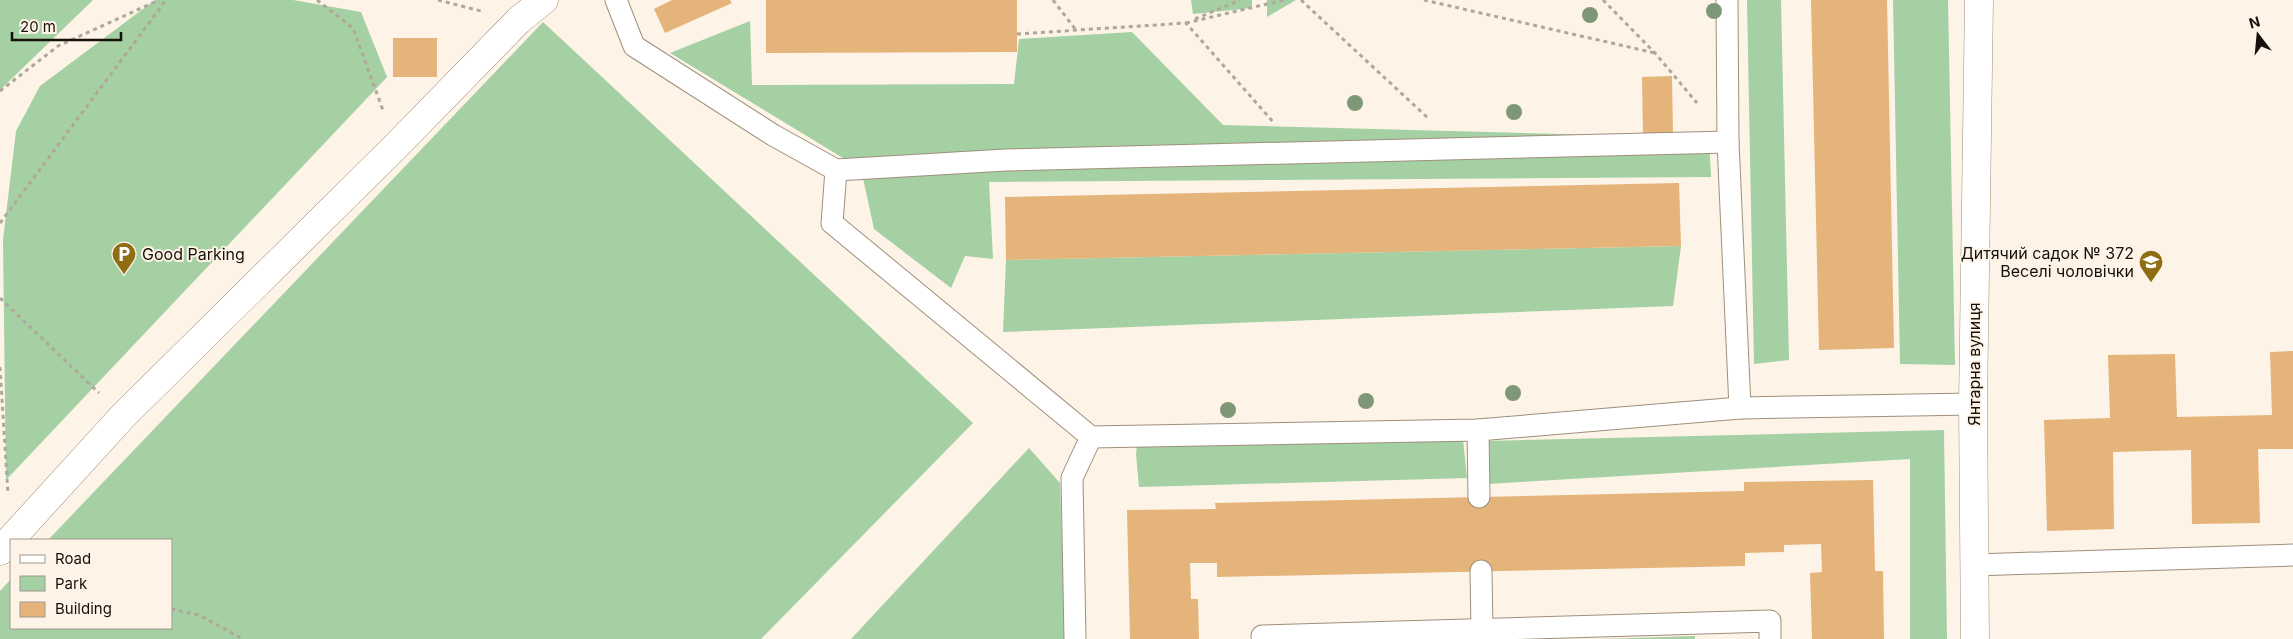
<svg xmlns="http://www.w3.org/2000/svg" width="2293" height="639" font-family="Inter,sans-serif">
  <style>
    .green { fill: #a4d0a3 }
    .building { fill: #e4b47a }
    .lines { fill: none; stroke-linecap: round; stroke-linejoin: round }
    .lane-casing { stroke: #9f8f7c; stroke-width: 23 }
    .street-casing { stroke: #9f8f7c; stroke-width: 29 }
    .path { stroke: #afa79d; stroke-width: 3; stroke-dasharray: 4 4; stroke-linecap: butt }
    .lane { stroke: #fff; stroke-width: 21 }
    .street { stroke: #fff; stroke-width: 28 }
    .tree { fill: #7e9877 }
    .labels { text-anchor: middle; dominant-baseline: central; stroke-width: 4; stroke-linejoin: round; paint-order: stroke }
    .poi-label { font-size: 16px; fill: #17110b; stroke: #fdf3e7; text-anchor: end }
    .street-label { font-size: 16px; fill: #17110b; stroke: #fdf3e7 }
  </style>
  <rect width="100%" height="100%" fill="#fdf3e7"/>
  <g class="green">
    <path d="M0 0H93L0 90Z"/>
    <path d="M155 0H293L361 12 387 77 6 480 3 240 16 131 40 86Z"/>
    <path d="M1191 0H1252V8L1193 14Z"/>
    <path d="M1267 0H1296L1267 17Z"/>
    <path d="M1747 0H1781L1789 360 1754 364Z"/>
    <path d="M1893 0H1948L1955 365 1900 364Z"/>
    <path d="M750 21 752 85 1014 84 1019 39 1132 32 1223 125 1709 138 1711 177 989 182 993 259 965 256 951 288 874 229 861 169 670 53Z"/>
    <path d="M543 22 973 423 761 639H0V591L11 579V628H171V540H48Z"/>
    <path d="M1681 246 1673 306 1003 332 1006 260Z"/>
    <path d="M1944 430 1947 639H1910V459L1486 484V441Z"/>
    <path d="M1463 439 1467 478 1139 487 1136 454 1137 446Z"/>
    <path d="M1029 448 1060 483 1065 639H851Z"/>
    <path d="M1695 636V639H1602Z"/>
  </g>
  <g class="building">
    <path d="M672 0H730L732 3 665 33 654 9Z"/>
    <path d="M766 0H1017V52L766 53Z"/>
    <path d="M1811 0H1887L1894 348 1819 350Z"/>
    <rect x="393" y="38" width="44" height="39"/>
    <path d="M1672 76 1673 134 1643 135 1642 77Z"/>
    <path d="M1679 183 1681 246 1006 260 1005 197Z"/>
    <path d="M2293 351V449H2258L2260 523 2192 524 2191 450 2113 452 2114 529 2047 531 2044 420 2110 418 2108 355 2175 354 2177 417 2272 415 2270 352Z"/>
    <path d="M1873 480 1875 571H1883L1884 639H1812L1810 573 1822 572 1821 544 1784 545V552L1745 553V566L1217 577V563H1190L1191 599H1198L1199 639H1130L1127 510 1216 509 1215 503 1744 491V482Z"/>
  </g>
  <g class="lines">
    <defs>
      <g id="lane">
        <path d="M616 0 634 46 773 135 836 170 1006 160 1728 142"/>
        <path d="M1727 0 1728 142 1740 408 1973 404"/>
        <path d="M836 170 832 223 1091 437 1478 430 1740 408"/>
        <path d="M1478 430 1479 497"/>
        <path d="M1974 565 2293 555"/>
        <path d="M1481 571 1482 630"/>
        <path d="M1262 636 1770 621V639"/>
        <path d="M1075 639 1072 478 1091 437"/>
      </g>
      <g id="street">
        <path d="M0 551 123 416 395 147 519 20 544 0"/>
        <path d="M1975 639 1973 404 1979 0"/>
      </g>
    </defs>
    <use href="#lane" class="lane-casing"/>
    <use href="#street" class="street-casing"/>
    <g class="path">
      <path d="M317 0 353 28 384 113"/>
      <path d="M438 0 481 11"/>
      <path d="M1053 0 1076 30"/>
      <path d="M1301 0 1429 119"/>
      <path d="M1424 0 1655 53"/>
      <path d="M1603 0 1655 53 1697 103"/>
      <path d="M1195 19 1240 0"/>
      <path d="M1186 23 1284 0"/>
      <path d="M1017 34 1186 23 1274 123"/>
      <path d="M0 91 58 46 159 0"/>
      <path d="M0 223 166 0"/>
      <path d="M0 298 99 393"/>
      <path d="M0 367 8 494"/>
      <path d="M171 609 199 615 243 639"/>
    </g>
    <use href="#lane" class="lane"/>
    <use href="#street" class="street"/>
  </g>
  <g class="tree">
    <circle cx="1714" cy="11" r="8"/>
    <circle cx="1590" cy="15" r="8"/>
    <circle cx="1355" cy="103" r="8"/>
    <circle cx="1514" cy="112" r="8"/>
    <circle cx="1513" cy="393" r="8"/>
    <circle cx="1366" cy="401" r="8"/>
    <circle cx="1228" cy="410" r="8"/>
  </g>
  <defs>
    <symbol id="parking-pin" viewBox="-11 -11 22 30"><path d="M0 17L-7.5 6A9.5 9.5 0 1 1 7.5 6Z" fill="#8f6d12" stroke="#fdf3e7"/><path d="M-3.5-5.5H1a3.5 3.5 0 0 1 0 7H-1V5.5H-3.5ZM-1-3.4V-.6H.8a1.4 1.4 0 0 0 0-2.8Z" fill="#fff"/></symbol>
    <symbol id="school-pin" viewBox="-11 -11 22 30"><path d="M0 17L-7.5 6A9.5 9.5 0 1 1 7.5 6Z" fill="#8f6d12" stroke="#fdf3e7"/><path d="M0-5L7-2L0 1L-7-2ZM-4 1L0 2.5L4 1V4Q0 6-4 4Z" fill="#fff"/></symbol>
  </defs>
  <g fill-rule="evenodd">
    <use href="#parking-pin" x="110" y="240" width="28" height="38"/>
    <use href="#school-pin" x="2137" y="248" width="28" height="38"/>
  </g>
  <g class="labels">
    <g class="poi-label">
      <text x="2134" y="253">Дитячий садок № 372<tspan x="2134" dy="18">Веселі чоловічки</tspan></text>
      <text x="142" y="254" text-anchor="start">Good Parking</text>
    </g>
    <g class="street-label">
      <text transform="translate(1974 364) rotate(-90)">Янтарна вулиця</text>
    </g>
  </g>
  <rect x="10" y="539" width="162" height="90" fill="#fdf3e7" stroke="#a1998f"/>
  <rect x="20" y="555" width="25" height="8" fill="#ffffff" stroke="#a1998f"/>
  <text x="55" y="564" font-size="15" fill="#17110b">Road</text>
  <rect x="20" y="576" width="25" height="15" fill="#a4d0a3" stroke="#a1998f"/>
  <text x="55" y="589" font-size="15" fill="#17110b">Park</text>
  <rect x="20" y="602" width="25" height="15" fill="#e4b47a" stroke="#a1998f"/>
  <text x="55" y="614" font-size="15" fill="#17110b">Building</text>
  <g transform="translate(2258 35) rotate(344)" stroke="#fdf3e7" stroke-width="4" paint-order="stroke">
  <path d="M0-4L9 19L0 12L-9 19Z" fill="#17110b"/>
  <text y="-8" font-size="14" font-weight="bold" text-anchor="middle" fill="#17110b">N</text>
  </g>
  <path d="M12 32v8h109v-8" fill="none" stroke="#17110b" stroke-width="2.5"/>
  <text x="20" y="32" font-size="15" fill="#17110b" stroke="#fdf3e7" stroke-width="4" paint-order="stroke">20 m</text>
</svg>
